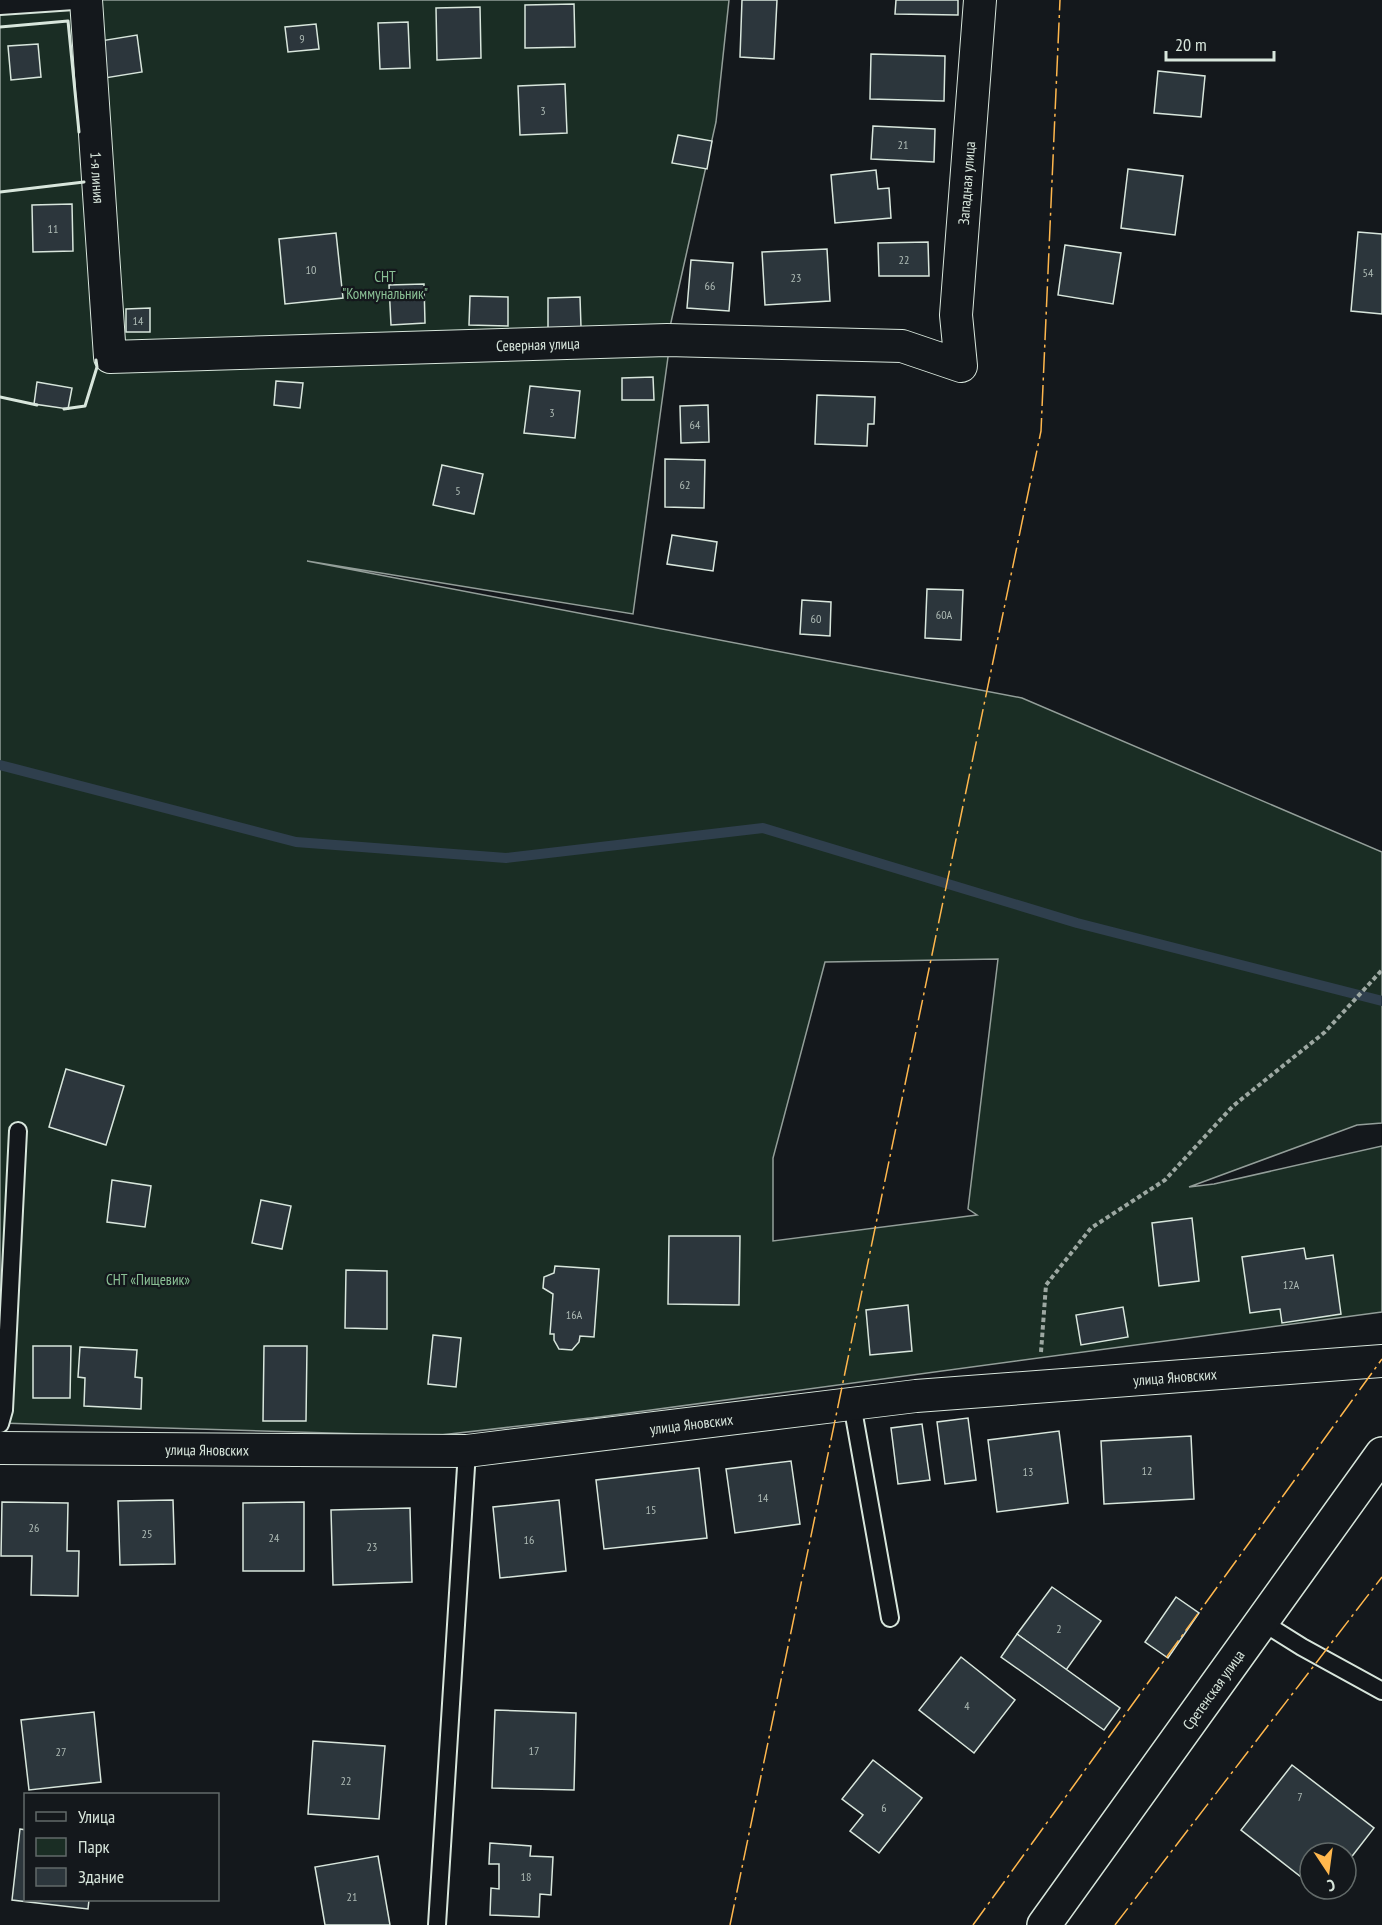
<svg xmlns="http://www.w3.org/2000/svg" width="1382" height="1925" font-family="'PT Sans Narrow',sans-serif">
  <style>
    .green { fill: #1a2d24; stroke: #939e99; stroke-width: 1.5; fill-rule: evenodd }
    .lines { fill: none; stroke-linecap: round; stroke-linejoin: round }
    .stream { stroke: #2f3f4d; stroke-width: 10 }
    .building { fill: #2c363c; stroke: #d8e6dc; stroke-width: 1.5 }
    .service-casing { stroke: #d8e6dc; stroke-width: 20 }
    .minor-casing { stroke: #d8e6dc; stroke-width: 34 }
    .tertiary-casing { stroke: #d8e6dc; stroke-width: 36 }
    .path { stroke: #9da8a2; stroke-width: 4; stroke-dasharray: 4.5 3; stroke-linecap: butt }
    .service { stroke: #14181c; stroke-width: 16 }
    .minor { stroke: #14181c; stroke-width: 32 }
    .tertiary { stroke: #14181c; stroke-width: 33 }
    .wall { stroke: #d8e6dc; stroke-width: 3 }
    .power { stroke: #ffb74d; stroke-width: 1.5; stroke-dasharray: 21 4.5 3 4.5; stroke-linecap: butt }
    .labels { text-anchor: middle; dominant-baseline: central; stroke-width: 4.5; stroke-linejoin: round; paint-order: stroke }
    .number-label { font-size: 12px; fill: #adbab4 }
    .street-label { font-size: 15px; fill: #d8e6dc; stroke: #14181c }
    .park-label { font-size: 15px; fill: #8ac095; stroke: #14181c }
  </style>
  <rect width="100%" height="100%" fill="#14181c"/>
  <path class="green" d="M0 0H729L716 122 667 340 668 357 633 614 307 561 1022 698 1382 852V1123L1357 1125 1189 1187 1214 1184 1382 1146V1312L599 1417 432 1436 0 1423ZM998 959 968 1209 977 1215 773 1241V1158L825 962Z"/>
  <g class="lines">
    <path class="stream" d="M0 765 296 842 506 858 763 828 1077 923 1382 1001"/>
  </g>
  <g class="building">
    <path d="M742 0H777L774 59 740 57Z"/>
    <path d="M896 0H958V15L895 14Z"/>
    <path d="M574 4 575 47 525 48V5Z"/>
    <path d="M480 7 481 58 437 60 436 8Z"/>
    <path d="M408 22 410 68 380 69 378 23Z"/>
    <path d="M316 24 319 49 288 52 285 27Z"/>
    <path d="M137 35 142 72 105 78 100 41Z"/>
    <path d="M38 44 41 77 11 80 8 46Z"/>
    <path d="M871 54 945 56 944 101 870 99Z"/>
    <path d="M1158 71 1205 76 1201 117 1154 113Z"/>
    <path d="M565 84 567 133 520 135 518 86Z"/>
    <path d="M873 126 935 129 934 162 871 159Z"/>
    <path d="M678 135 712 141 707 169 672 163Z"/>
    <path d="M1128 169 1183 176 1175 235 1121 228Z"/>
    <path d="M876 170 878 189 889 188 891 218 835 223 831 175Z"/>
    <path d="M72 204 73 251 33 252 32 205Z"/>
    <path d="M1358 232 1382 234V314L1351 311Z"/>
    <path d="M336 233 343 298 285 304 279 239Z"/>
    <path d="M928 242 929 276H879L878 243Z"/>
    <path d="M1065 245 1121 253 1113 304 1058 295Z"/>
    <path d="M827 249 830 301 765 305 762 252Z"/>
    <path d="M691 260 733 263 729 311 687 308Z"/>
    <path d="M424 284 425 323 391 325 389 285Z"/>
    <path d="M470 296 508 297V326L469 325Z"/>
    <path d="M580 297 581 327 548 328V298Z"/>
    <path d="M150 308V332H126V309Z"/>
    <path d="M653 377 654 400H622V378Z"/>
    <path d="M276 381 303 383 300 408 274 405Z"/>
    <path d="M37 382 72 388 68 409 34 404Z"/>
    <path d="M530 386 580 391 575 438 524 433Z"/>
    <path d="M817 395 875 397 874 424H868L867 446 815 444Z"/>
    <path d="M708 405 709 442 681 443 680 406Z"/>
    <path d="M665 459 705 460 704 508 665 507Z"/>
    <path d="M442 465 483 474 474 514 433 505Z"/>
    <path d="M672 535 717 542 713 571 667 564Z"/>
    <path d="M927 589 963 590 961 640 925 638Z"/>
    <path d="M802 600 831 602 830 636 800 634Z"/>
    <path d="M66 1069 124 1086 106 1145 49 1127Z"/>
    <path d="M112 1180 151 1186 145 1227 107 1222Z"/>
    <path d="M261 1200 291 1206 282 1249 252 1243Z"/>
    <path d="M1192 1218 1199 1281 1159 1286 1152 1223Z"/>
    <path d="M669 1236H740L739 1305 668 1304Z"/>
    <path d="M1304 1248 1306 1259 1333 1255 1341 1314 1282 1323 1280 1309 1250 1313 1242 1257Z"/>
    <path d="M555 1266 599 1269 594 1337 580 1336 579 1342 572 1350 559 1349 554 1340V1334H550L553 1294 543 1288 544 1277 554 1273Z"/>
    <path d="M346 1270 387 1271V1329L345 1328Z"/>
    <path d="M908 1305 912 1351 870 1355 866 1310Z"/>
    <path d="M1123 1307 1128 1337 1081 1345 1076 1315Z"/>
    <path d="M433 1335 461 1338 456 1387 428 1384Z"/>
    <path d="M33 1346H71L70 1398H33Z"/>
    <path d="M264 1346H307L306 1421H263Z"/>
    <path d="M80 1347 137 1350 135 1377 142 1378 141 1409 84 1406 85 1378 78 1377Z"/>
    <path d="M968 1418 976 1480 945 1484 937 1422Z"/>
    <path d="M922 1424 930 1480 898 1484 891 1428Z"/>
    <path d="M1059 1431 1068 1503 997 1512 988 1440Z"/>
    <path d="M1191 1436 1194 1499 1104 1504 1101 1441Z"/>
    <path d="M791 1461 800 1524 735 1533 726 1469Z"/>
    <path d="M699 1468 707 1538 604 1549 596 1480Z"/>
    <path d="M173 1500 175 1564 120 1565 118 1501Z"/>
    <path d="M559 1500 566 1571 500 1578 493 1507Z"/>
    <path d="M2 1502 68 1503 67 1551H79L78 1596 31 1595 32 1556H1Z"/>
    <path d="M304 1502V1571H243V1503Z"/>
    <path d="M410 1508 412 1582 333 1585 331 1510Z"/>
    <path d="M1052 1587 1101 1621 1066 1670 1017 1634Z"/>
    <path d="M1176 1597 1199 1613 1168 1658 1145 1642Z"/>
    <path d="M1017 1634 1120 1708 1104 1730 1001 1657Z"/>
    <path d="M961 1657 1015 1700 974 1753 919 1710Z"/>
    <path d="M495 1710 576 1713 574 1790 492 1788Z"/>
    <path d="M94 1712 101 1782 29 1790 21 1720Z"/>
    <path d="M313 1741 385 1746 379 1819 308 1814Z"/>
    <path d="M873 1760 922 1798 879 1853 850 1831 863 1815 842 1799Z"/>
    <path d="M1292 1765 1374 1828 1346 1864V1853H1310V1884L1241 1830Z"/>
    <path d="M20 1829 26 1830V1900H89L88 1909 12 1900Z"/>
    <path d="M490 1843 531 1846 530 1856 553 1857 551 1895 540 1894 539 1917 490 1915 491 1888 499 1889V1864H489Z"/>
    <path d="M378 1856 390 1925H325L315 1867Z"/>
  </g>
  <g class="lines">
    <defs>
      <g id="service">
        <path d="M0 6 89 0"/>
        <path d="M852 1404 890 1618"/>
        <path d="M0 1424 4 1410 18 1131"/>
        <path d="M1262 1622 1302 1647 1382 1691"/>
        <path d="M437 1925 467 1451"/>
      </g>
      <g id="minor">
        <path id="s1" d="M86 0 110 357 667 340 902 346 961 366 956 315 980 0"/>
        <path id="s2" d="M0 1448 467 1451 916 1396 1382 1361"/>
      </g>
      <g id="tertiary">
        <path id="s3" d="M1044 1925 1382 1454"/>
      </g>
    </defs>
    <use href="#service" class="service-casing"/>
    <use href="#minor" class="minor-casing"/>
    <use href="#tertiary" class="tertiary-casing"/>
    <path class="path" d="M1041 1352 1046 1285 1091 1228 1165 1180 1233 1106 1325 1032 1382 970"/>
    <use href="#service" class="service"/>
    <use href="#minor" class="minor"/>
    <use href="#tertiary" class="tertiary"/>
    <g class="wall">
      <path d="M0 27 68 21 79 132"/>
      <path d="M0 192 84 182"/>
      <path d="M0 397 37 405"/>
      <path d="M64 409 85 406 97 367 96 360"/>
    </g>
    <g class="power">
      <path d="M730 1925 1041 431 1060 0"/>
      <path d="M973 1925 1382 1359"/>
      <path d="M1115 1925 1382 1577"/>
    </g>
  </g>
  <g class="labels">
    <g class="number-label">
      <text x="302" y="38">9</text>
      <text x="543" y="110">3</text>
      <text x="903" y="144">21</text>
      <text x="53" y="228">11</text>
      <text x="904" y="259">22</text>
      <text x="311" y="269">10</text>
      <text x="1368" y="272">54</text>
      <text x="796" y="277">23</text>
      <text x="710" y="285">66</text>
      <text x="138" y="320">14</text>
      <text x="552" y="412">3</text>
      <text x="695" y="424">64</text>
      <text x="685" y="484">62</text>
      <text x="458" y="490">5</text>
      <text x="944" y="614">60А</text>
      <text x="816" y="618">60</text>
      <text x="1291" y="1284">12А</text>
      <text x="574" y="1314">16А</text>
      <text x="1147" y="1470">12</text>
      <text x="1028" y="1471">13</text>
      <text x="763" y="1497">14</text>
      <text x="651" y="1509">15</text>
      <text x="34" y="1527">26</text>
      <text x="147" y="1533">25</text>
      <text x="274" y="1537">24</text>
      <text x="529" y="1539">16</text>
      <text x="372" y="1546">23</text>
      <text x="1059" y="1628">2</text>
      <text x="967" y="1705">4</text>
      <text x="534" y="1750">17</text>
      <text x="61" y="1751">27</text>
      <text x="346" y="1780">22</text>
      <text x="1300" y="1796">7</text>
      <text x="884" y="1807">6</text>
      <text x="526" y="1876">18</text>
      <text x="352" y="1896">21</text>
    </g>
    <g class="street-label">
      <text stroke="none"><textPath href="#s1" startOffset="178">1-я линия</textPath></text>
      <text stroke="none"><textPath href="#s1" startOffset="1396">Западная улица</textPath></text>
      <text stroke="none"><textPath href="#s1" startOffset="786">Северная улица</textPath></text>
      <text stroke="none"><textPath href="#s2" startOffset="1179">улица Яновских</textPath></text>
      <text stroke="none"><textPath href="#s2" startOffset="693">улица Яновских</textPath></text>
      <text stroke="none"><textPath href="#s2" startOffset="207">улица Яновских</textPath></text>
      <text stroke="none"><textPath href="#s3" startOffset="290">Сретенская улица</textPath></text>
    </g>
    <g class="park-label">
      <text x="385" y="276">СНТ<tspan x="385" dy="17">"Коммунальник"</tspan></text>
      <text x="148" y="1279">СНТ «Пищевик»</text>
    </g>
  </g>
  <rect x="24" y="1793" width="195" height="108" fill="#14181c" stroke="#626a69" stroke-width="1.5"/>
  <rect x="36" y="1812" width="30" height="9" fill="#14181c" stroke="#626a69" stroke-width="1.5"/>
  <text x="78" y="1823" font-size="18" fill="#d8e6dc">Улица</text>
  <rect x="36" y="1838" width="30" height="18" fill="#1a2d24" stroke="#626a69" stroke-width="1.5"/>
  <text x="78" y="1853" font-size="18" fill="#d8e6dc">Парк</text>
  <rect x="36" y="1868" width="30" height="18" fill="#2c363c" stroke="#626a69" stroke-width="1.5"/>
  <text x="78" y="1883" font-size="18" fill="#d8e6dc">Здание</text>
  <g transform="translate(1328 1871) rotate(167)"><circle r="28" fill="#14181c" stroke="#626a69" stroke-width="1.5"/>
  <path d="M0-4.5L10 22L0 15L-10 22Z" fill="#ffb74d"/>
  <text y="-9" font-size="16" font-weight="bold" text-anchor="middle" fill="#d8e6dc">С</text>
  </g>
  <path d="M1166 51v9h108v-9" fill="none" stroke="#d8e6dc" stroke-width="3"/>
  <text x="1175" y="51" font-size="18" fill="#d8e6dc" stroke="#14181c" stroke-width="4.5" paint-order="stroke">20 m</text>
</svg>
